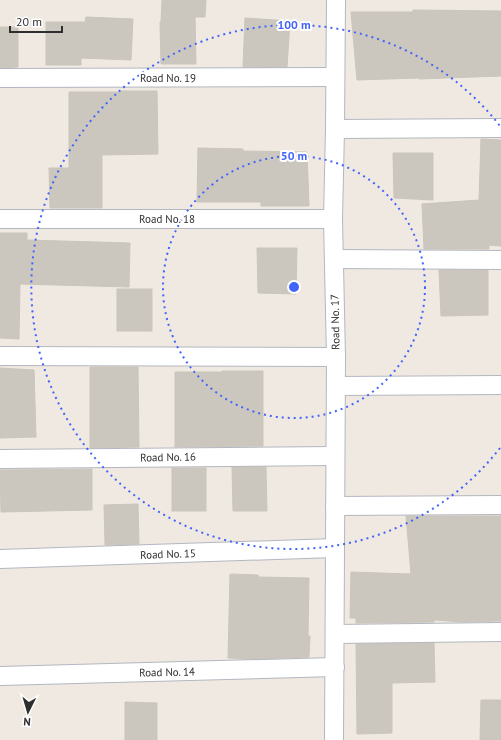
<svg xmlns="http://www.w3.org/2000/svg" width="501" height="740" font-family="'PT Sans',sans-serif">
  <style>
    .building { fill: #cbc7bf; stroke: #cbc5ba }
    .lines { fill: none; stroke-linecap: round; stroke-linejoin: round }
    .minor-casing { stroke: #b4b7c1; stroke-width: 20 }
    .minor { stroke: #fff; stroke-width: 18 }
    .ring { fill: none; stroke: #4264fb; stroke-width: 2; stroke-dasharray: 2 4 }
    .labels { text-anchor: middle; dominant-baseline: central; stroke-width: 4; stroke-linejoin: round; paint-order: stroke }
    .street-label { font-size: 11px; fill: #2e2e2e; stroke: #fff }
    .centre { fill: #4264fb; stroke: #fff; stroke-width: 2 }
    .ring-label { font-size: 12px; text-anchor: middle; font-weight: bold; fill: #4264fb; stroke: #fff; stroke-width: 4; stroke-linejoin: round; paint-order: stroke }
  </style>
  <rect width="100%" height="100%" fill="#efe9e1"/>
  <g class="building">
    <path d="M162 0H206L205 17H195L196 64H161L160 22H161Z"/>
    <path d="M413 10 501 11V76L419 79V78L357 80 351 12H413Z"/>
    <path d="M86 17 133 19 131 60 81 58V65H46V22H85Z"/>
    <path d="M245 18 290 21 287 67H243Z"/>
    <path d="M0 27H18V67L0 68Z"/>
    <path d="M118 91H157L158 154 102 155V208H50L49 168H69V92H118Z"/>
    <path d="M481 139 501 140V246L489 245V249H424L422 204 479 200Z"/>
    <path d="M198 148 243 149V151L307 152 309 206H261V202H197Z"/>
    <path d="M393 153H433V200L394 198Z"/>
    <path d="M0 233H27V240L130 243 129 287 20 284 19 339 0 338Z"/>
    <path d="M257 248H297L296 294 258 293Z"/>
    <path d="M439 270H488V315L441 316Z"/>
    <rect x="117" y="289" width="35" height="42"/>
    <path d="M90 367H138L139 447 90 448Z"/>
    <path d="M0 368 34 370 36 437 0 438Z"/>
    <path d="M222 371H263V446L175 447V372H222Z"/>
    <path d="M232 467H266L267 511H233Z"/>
    <rect x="172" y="468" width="34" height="43"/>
    <path d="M92 469V510L1 512 0 470Z"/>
    <path d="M138 504 139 544 105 545 104 505Z"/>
    <path d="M406 516H501V621L463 622 434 620V622L356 623V618H350L351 572 411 574Z"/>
    <path d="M230 574 258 575V577L309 578 308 636H310L309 657 255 659 228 658Z"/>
    <path d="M434 643 435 682 392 683V733L357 734 356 644Z"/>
    <path d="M481 700H501V740H480Z"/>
    <path d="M125 702 157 703V740H125Z"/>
  </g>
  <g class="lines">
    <defs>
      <g id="minor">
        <path d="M0 78 335 77"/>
        <path d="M335 129 501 128"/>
        <path d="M0 219H333"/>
        <path d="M334 259 501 260"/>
        <path d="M0 356 336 357"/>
        <path d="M336 386 501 385"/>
        <path d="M0 459 335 456"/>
        <path d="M335 506 501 505"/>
        <path d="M0 559 335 548"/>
        <path d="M335 634 501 632"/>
        <path d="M0 676 335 667"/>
        <path d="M334 740 336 357 333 219 335 129 336 0"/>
      </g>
    </defs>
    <use href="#minor" class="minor-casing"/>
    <use href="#minor" class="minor"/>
  </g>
  <g class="ring">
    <circle cx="294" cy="287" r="131"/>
    <path d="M500 448A262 262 0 1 1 500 126"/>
  </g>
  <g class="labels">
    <g class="street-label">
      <text x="168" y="78">Road No. 19</text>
      <text x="167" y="219">Road No. 18</text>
      <text transform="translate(335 322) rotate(-91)">Road No. 17</text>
      <text transform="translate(168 457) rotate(-1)">Road No. 16</text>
      <text transform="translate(168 554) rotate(-2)">Road No. 15</text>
      <text transform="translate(167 672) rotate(-1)">Road No. 14</text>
    </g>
  </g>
  <circle cx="294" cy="287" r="6" class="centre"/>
  <g class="ring-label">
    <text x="294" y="29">100 m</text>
    <text x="294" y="160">50 m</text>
  </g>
  <g transform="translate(28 712) rotate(185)" stroke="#ffffff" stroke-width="3" paint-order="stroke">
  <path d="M0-3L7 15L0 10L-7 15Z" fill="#2e2e2e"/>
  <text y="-6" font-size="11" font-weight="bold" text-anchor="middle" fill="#2e2e2e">N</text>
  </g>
  <path d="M10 26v6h52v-6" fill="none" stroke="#2e2e2e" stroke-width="2"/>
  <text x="16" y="26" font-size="12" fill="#2e2e2e" stroke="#ffffff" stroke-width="3" paint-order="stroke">20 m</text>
</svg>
